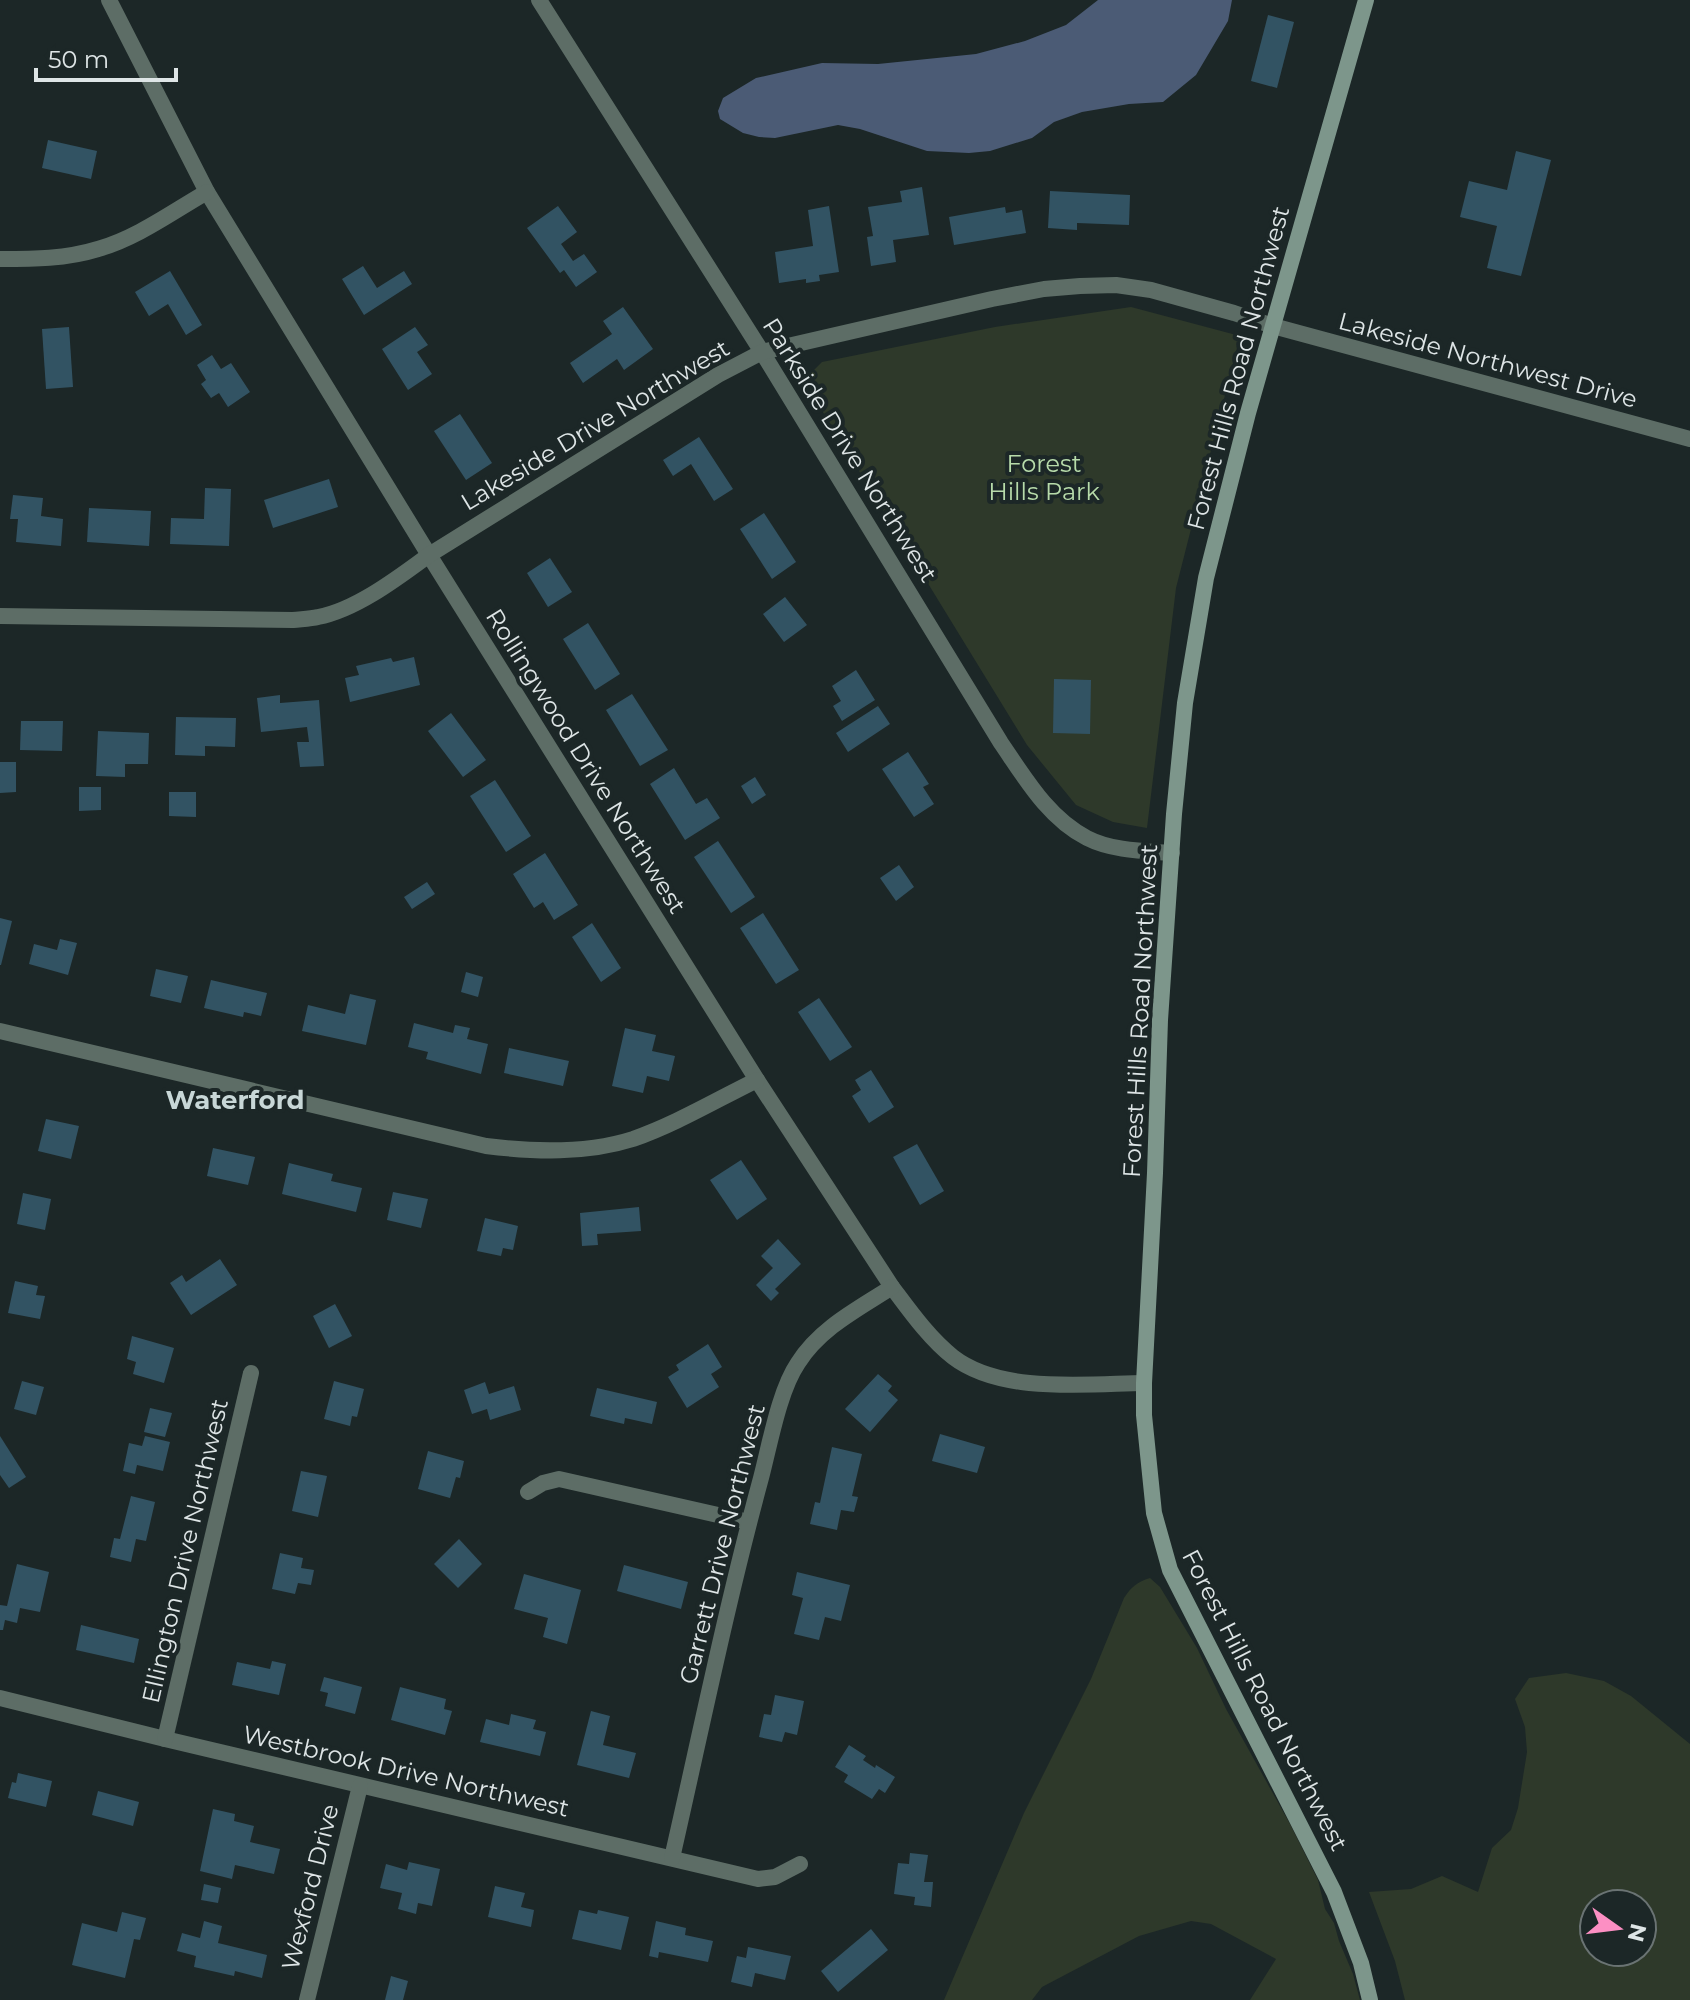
<svg xmlns="http://www.w3.org/2000/svg" width="1690" height="2000" font-family="Montserrat,sans-serif">
  <style>
    .green { fill: #2e392a; fill-rule: evenodd }
    .water { fill: #4b5b75 }
    .building { fill: #325363 }
    .lines { fill: none; stroke-linecap: round; stroke-linejoin: round }
    .street { stroke: #5d6d66; stroke-width: 16 }
    .secondary { stroke: #7d968b; stroke-width: 16 }
    .labels { text-anchor: middle; dominant-baseline: central; stroke-width: 8; stroke-linejoin: round; paint-order: stroke }
    .street-label { font-size: 24px; fill: #dee5e6; stroke: #1c2727 }
    .park-label { font-size: 24px; fill: #b7dbaa; stroke: #1c2727 }
    .neighbourhood-label { font-size: 26px; font-weight: bold; fill: #c8d7d7; stroke: #1c2727 }
  </style>
  <rect width="100%" height="100%" fill="#1c2727"/>
  <g class="green">
    <path d="M1131 307 1240 336 1176 588 1147 828 1113 822 1076 805 1027 745 810 391V374L822 362 995 327Z"/>
    <path d="M1150 1578 1160 1587 1197 1648 1226 1709 1290 1824 1318 1880 1325 1909 1334 1923 1339 1941 1353 1974 1360 2000H1250L1276 1959 1211 1924 1191 1921 1139 1936 1042 1987 1032 2000H944L1024 1813 1091 1679 1124 1598C1131 1587 1137 1582 1150 1578Z"/>
    <path d="M1566 1673 1604 1681 1631 1696 1690 1744V2000H1405L1395 1961 1369 1892 1411 1889 1442 1876 1478 1892 1492 1848 1511 1830 1518 1808 1527 1752 1525 1727 1515 1699 1529 1678ZM1594 1904H1642V1952H1594Z"/>
  </g>
  <path class="water" d="M1098 0H1232L1228 21 1196 75 1163 102 1129 104 1082 112 1054 122 1032 138 990 151 969 153 927 151 860 129 838 125 775 138 759 137 743 133 720 119 718 111 723 98 756 78 822 63 878 64 976 54 1025 41 1066 25Z"/>
  <g class="building">
    <path d="M1268 15 1294 22 1277 88 1251 81Z"/>
    <path d="M48 140 97 151 91 179 42 168Z"/>
    <path d="M1516 151 1551 160 1521 276 1487 268 1497 226 1460 217 1469 181 1507 190Z"/>
    <path d="M922 187 929 235 893 240 896 262 871 266 867 237 873 236 868 207 902 202 900 191Z"/>
    <path d="M1050 191 1130 195 1129 225 1077 223V230L1048 228Z"/>
    <path d="M558 206 577 232 561 244 573 261 584 254 597 272 576 287 564 270 560 273 527 228Z"/>
    <path d="M829 206 839 272 819 275 820 281 806 283V279L779 283 775 252 813 246 808 210Z"/>
    <path d="M1005 207 1006 213 1022 210 1026 233 954 245 949 217Z"/>
    <path d="M363 266 377 288 404 271 412 284 364 315 342 279Z"/>
    <path d="M170 271 202 325 186 335 168 304 149 316 135 292Z"/>
    <path d="M623 307 653 349 624 370 617 359 583 383 570 363 612 334 603 321Z"/>
    <path d="M69 327 73 387 46 389 42 329Z"/>
    <path d="M415 327 428 345 417 352 432 374 408 390 382 349Z"/>
    <path d="M212 355 221 369 231 363 250 392 228 407 219 393 211 398 201 384 206 380 197 365Z"/>
    <path d="M460 414 492 463 466 480 434 431Z"/>
    <path d="M699 437 733 489 714 501 691 464 673 476 663 460Z"/>
    <path d="M329 479 338 507 273 528 264 500Z"/>
    <path d="M205 488 231 489 229 546 170 544 171 518 204 519Z"/>
    <path d="M13 495 43 498 41 516 63 519 61 546 16 542 18 519H10Z"/>
    <path d="M89 508 151 511 149 546 87 542Z"/>
    <path d="M764 513 796 562 772 579 740 529Z"/>
    <path d="M550 558 572 592 548 607 527 573Z"/>
    <path d="M785 597 807 625 784 642 763 614Z"/>
    <path d="M588 623 620 674 595 690 563 639Z"/>
    <path d="M414 657 420 685 350 702 345 678 359 675 356 666 391 658 393 662Z"/>
    <path d="M856 670 875 700 842 721 833 706 841 701 832 686Z"/>
    <path d="M1054 679 1091 680 1090 734 1053 733Z"/>
    <path d="M632 694 668 750 640 766 606 710Z"/>
    <path d="M280 695V703L319 700 324 766 300 767 297 742H309L307 727 261 732 257 698Z"/>
    <path d="M878 706 890 724 848 752 836 733Z"/>
    <path d="M451 713 486 760 463 777 428 731Z"/>
    <path d="M176 717 236 718 235 747 205 746V756L175 755Z"/>
    <path d="M21 721H63L62 751 20 750Z"/>
    <path d="M98 731 149 733 148 764H125V777L96 776Z"/>
    <path d="M908 752 929 784 923 787 934 804 914 817 882 769Z"/>
    <path d="M0 762H16V792L0 793Z"/>
    <path d="M674 768 696 804 707 798 720 818 685 840 650 784Z"/>
    <path d="M755 777 766 795 752 804 741 786Z"/>
    <path d="M495 780 531 836 506 852 470 796Z"/>
    <path d="M79 787H101V810L79 811Z"/>
    <path d="M169 792H196V817L169 816Z"/>
    <path d="M718 841 755 897 731 913 694 857Z"/>
    <path d="M545 853 578 905 554 920 543 902 534 908 513 874Z"/>
    <path d="M899 865 914 887 896 901 880 878Z"/>
    <path d="M427 882 435 894 412 909 404 897Z"/>
    <path d="M763 913 799 970 776 984 740 928Z"/>
    <path d="M0 918 12 921 1 965H0Z"/>
    <path d="M592 923 621 968 601 982 572 937Z"/>
    <path d="M60 939 77 943 68 975 29 964 34 944 57 950Z"/>
    <path d="M156 969 188 976 181 1003 150 996Z"/>
    <path d="M466 972 483 977 478 997 461 992Z"/>
    <path d="M211 980 267 993 261 1016 244 1012 243 1017 204 1008Z"/>
    <path d="M350 994 376 1000 366 1045 302 1031 308 1005 345 1014Z"/>
    <path d="M819 998 852 1047 830 1061 798 1012Z"/>
    <path d="M414 1023 453 1033 455 1025 470 1028 467 1039 488 1044 481 1074 426 1059 428 1052 408 1047Z"/>
    <path d="M625 1028 656 1035 652 1051 675 1056 669 1081 647 1076 643 1093 612 1086Z"/>
    <path d="M509 1048 569 1061 563 1086 504 1073Z"/>
    <path d="M871 1070 894 1107 869 1123 852 1096 861 1090 855 1080Z"/>
    <path d="M46 1119 79 1126 71 1159 38 1151Z"/>
    <path d="M917 1144 944 1191 920 1205 893 1157Z"/>
    <path d="M213 1148 255 1157 248 1185 207 1176Z"/>
    <path d="M741 1160 767 1199 737 1220 710 1180Z"/>
    <path d="M289 1163 333 1174 331 1181 362 1188 356 1212 282 1194Z"/>
    <path d="M393 1192 428 1199 421 1228 387 1220Z"/>
    <path d="M23 1193 51 1199 45 1230 17 1224Z"/>
    <path d="M639 1207 641 1231 597 1234 598 1245 582 1246 580 1213Z"/>
    <path d="M485 1218 518 1226 513 1250 503 1248 501 1256 477 1251Z"/>
    <path d="M778 1239 801 1264 775 1289 779 1293 771 1301 756 1285 773 1268 761 1256Z"/>
    <path d="M220 1259 237 1285 191 1315 170 1283 182 1275 186 1282Z"/>
    <path d="M15 1281 38 1286 36 1295 45 1296 40 1319 8 1313Z"/>
    <path d="M335 1304 352 1336 329 1348 313 1316Z"/>
    <path d="M132 1336 174 1348 164 1383 133 1374 136 1362 127 1359Z"/>
    <path d="M708 1344 722 1367 711 1374 719 1387 687 1408 668 1377 679 1370 676 1365Z"/>
    <path d="M878 1374 892 1386 888 1391 898 1400 870 1432 845 1409Z"/>
    <path d="M22 1381 44 1387 36 1415 14 1409Z"/>
    <path d="M334 1381 364 1389 357 1417 352 1416 350 1426 324 1419Z"/>
    <path d="M485 1382 489 1394 514 1386 521 1410 490 1420 487 1409 472 1414 464 1390Z"/>
    <path d="M597 1388 657 1402 652 1424 625 1418 624 1424 590 1416Z"/>
    <path d="M150 1408 172 1413 165 1437 144 1432Z"/>
    <path d="M940 1434 985 1447 977 1473 932 1461Z"/>
    <path d="M0 1436 26 1477 9 1488 0 1475Z"/>
    <path d="M145 1436 170 1442 163 1471 137 1465 135 1474 123 1471 129 1443 142 1446Z"/>
    <path d="M832 1447 862 1454 852 1496 858 1497 854 1512 841 1510 837 1530 810 1524 815 1502 820 1503Z"/>
    <path d="M428 1451 464 1461 460 1478 456 1477 450 1498 418 1489Z"/>
    <path d="M301 1471 327 1476 318 1517 292 1511Z"/>
    <path d="M131 1496 155 1502 146 1541 136 1539 131 1562 110 1557 114 1538 120 1539Z"/>
    <path d="M459 1539 482 1564 458 1588 434 1564Z"/>
    <path d="M280 1553 303 1558 301 1568 314 1570 311 1585 298 1583 295 1594 272 1589Z"/>
    <path d="M17 1564 49 1572 40 1612 20 1608 17 1623 5 1620 3 1630H0V1605L7 1606Z"/>
    <path d="M624 1565 688 1582 681 1609 617 1591Z"/>
    <path d="M797 1572 850 1585 841 1621 825 1617 819 1640 794 1634 803 1598 792 1595Z"/>
    <path d="M524 1574 581 1590 567 1644 543 1637 548 1618 514 1609Z"/>
    <path d="M81 1625 139 1639 134 1663 76 1650Z"/>
    <path d="M272 1661 286 1664 279 1695 232 1685 237 1662 270 1669Z"/>
    <path d="M324 1677 362 1687 355 1714 325 1706 328 1693 320 1691Z"/>
    <path d="M400 1687 446 1699 444 1709 452 1711 445 1735 391 1720Z"/>
    <path d="M775 1695 804 1701 797 1735 785 1732 782 1742 759 1737 764 1714 771 1715Z"/>
    <path d="M591 1711 610 1716 603 1745 636 1753 629 1778 577 1765Z"/>
    <path d="M511 1714 536 1720 533 1729 546 1732 540 1756 480 1742 486 1719 509 1725Z"/>
    <path d="M849 1745 866 1756 863 1760 875 1768 876 1765 895 1777 885 1793 879 1789 872 1799 844 1782 848 1775 835 1767Z"/>
    <path d="M18 1773 52 1781 46 1807 8 1798 12 1782 16 1783Z"/>
    <path d="M98 1791 139 1802 133 1826 92 1815Z"/>
    <path d="M213 1809 235 1814 234 1821 254 1826 250 1842 280 1849 274 1874 235 1865 232 1879 200 1871Z"/>
    <path d="M910 1853 928 1855 924 1882H933L931 1907 914 1905 915 1897 894 1894 898 1863 909 1864Z"/>
    <path d="M409 1862 440 1869 432 1906 418 1903 416 1914 398 1909 402 1893 380 1888 386 1864 407 1870Z"/>
    <path d="M204 1884 221 1888 218 1903 201 1900Z"/>
    <path d="M495 1886 525 1893 521 1907 534 1910 531 1927 488 1917Z"/>
    <path d="M579 1910 597 1914 598 1910 629 1917 621 1950 572 1939Z"/>
    <path d="M122 1912 146 1918 140 1940 134 1939 125 1978 72 1965 82 1923 117 1932Z"/>
    <path d="M204 1921 222 1926 218 1943 267 1955 262 1978 235 1971 234 1976 194 1967 196 1956 177 1951 182 1933 200 1938Z"/>
    <path d="M656 1921 686 1928 685 1935 713 1941 708 1962 659 1952 658 1958 649 1956Z"/>
    <path d="M871 1929 888 1950 838 1992 821 1971Z"/>
    <path d="M748 1947 791 1956 785 1980 755 1973 752 1987 731 1982 737 1956 746 1958Z"/>
    <path d="M391 1976 408 1981 403 2000H385Z"/>
  </g>
  <g class="lines">
    <g class="street">
      <path d="M109 0 207 192 429 555 757 1080 892 1287C910 1311 929 1338 953 1357 1001 1394 1086 1384 1144 1383"/>
      <path d="M539 0 762 352 1001 743C1025 778 1048 818 1087 838 1112 851 1145 851 1172 853"/>
      <path d="M0 259C33 259 66 259 98 249 137 238 172 212 207 192"/>
      <path d="M0 616 293 620C301 619 310 619 318 617 356 610 399 577 429 555L718 375 762 352 992 299 1044 289 1080 286 1116 285 1151 290 1234 313 1273 326 1690 439"/>
      <path d="M0 1031 486 1146C534 1152 586 1154 633 1139 676 1124 716 1100 757 1080"/>
      <path d="M528 1492 543 1483 559 1479 749 1522"/>
      <path d="M0 1698 165 1739 758 1879 775 1877 800 1864"/>
      <path d="M165 1739 251 1373"/>
      <path d="M672 1858C701 1731 727 1603 761 1478 770 1444 779 1391 798 1363 820 1328 858 1309 892 1287"/>
      <path d="M307 2000 360 1786"/>
    </g>
    <path class="secondary" d="M1366 0 1248 413 1206 578 1185 703 1174 814 1160 1020 1155 1173 1144 1383V1415L1154 1513 1170 1570 1334 1892 1361 1963 1370 2000"/>
  </g>
  <g class="labels">
    <g class="street-label">
      <text transform="translate(1488 360) rotate(15)">Lakeside Northwest Drive</text>
      <text transform="translate(1238 368) rotate(-75)">Forest Hills Road Northwest</text>
      <text transform="translate(595 425) rotate(-31)">Lakeside Drive Northwest</text>
      <text transform="translate(850 450) rotate(58)">Parkside Drive Northwest</text>
      <text transform="translate(586 761) rotate(58)">Rollingwood Drive Northwest</text>
      <text transform="translate(1140 1011) rotate(-87)">Forest Hills Road Northwest</text>
      <text transform="translate(722 1544) rotate(-76)">Garrett Drive Northwest</text>
      <text transform="translate(185 1551) rotate(-77)">Ellington Drive Northwest</text>
      <text transform="translate(1265 1700) rotate(63)">Forest Hills Road Northwest</text>
      <text transform="translate(406 1771) rotate(13)">Westbrook Drive Northwest</text>
      <text transform="translate(310 1887) rotate(-76)">Wexford Drive</text>
    </g>
    <g class="park-label">
      <text x="1044" y="463">Forest<tspan x="1044" dy="28">Hills Park</tspan></text>
    </g>
    <g class="neighbourhood-label">
      <text x="235" y="1100">Waterford</text>
    </g>
  </g>
  <g transform="translate(1618 1928) rotate(104)"><circle r="38" fill="#1c2727" stroke="#6a7373" stroke-width="2"/>
  <path d="M0-6L14 30L0 20L-14 30Z" fill="#fc8fc3"/>
  <text y="-12" font-size="22" font-weight="bold" text-anchor="middle" fill="#dee5e6">N</text>
  </g>
  <path d="M36 68v12h140v-12" fill="none" stroke="#dee5e6" stroke-width="4"/>
  <text x="48" y="68" font-size="24" fill="#dee5e6" stroke="#1c2727" stroke-width="6" paint-order="stroke">50 m</text>
</svg>
